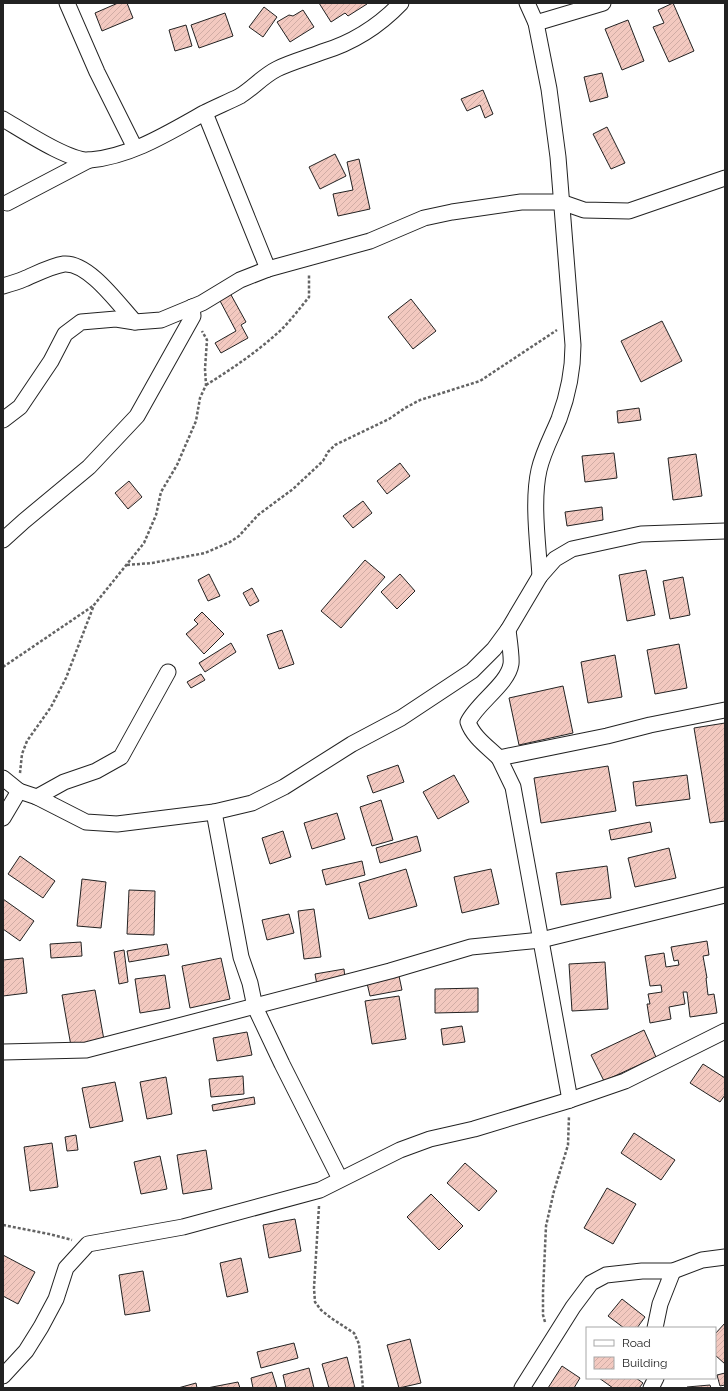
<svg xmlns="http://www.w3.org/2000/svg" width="728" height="1391" font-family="Raleway,sans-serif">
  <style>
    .building { fill: url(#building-hatch); stroke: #222 }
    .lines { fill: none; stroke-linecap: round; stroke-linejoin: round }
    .minor-casing { stroke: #222; stroke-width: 17 }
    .path { stroke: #646464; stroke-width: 2.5; stroke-dasharray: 3 2; stroke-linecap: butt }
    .minor { stroke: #fff; stroke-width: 15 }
  </style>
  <defs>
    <pattern id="building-hatch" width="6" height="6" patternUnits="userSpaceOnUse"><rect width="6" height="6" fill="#f3c9c0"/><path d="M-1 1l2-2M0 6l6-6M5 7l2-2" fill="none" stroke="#d0aca5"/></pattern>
  </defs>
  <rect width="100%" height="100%" fill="#fff"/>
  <g class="building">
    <path d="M118 3H127L133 18 102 31 95 13Z"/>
    <path d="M319 3H367V4L348 16 345 13 331 22Z"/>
    <path d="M673 3 694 51 669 62 653 27 664 23 658 10Z"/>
    <path d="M264 7 277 17 263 37 249 27Z"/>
    <path d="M303 10 314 27 290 42 277 22 289 15 293 16Z"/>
    <path d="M225 13 233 36 199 48 191 25Z"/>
    <path d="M628 20 644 61 622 70 605 29Z"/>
    <path d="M186 25 192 46 175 51 169 30Z"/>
    <path d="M602 73 608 97 590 102 584 77Z"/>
    <path d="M483 90 493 114 485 118 480 105 467 111 461 99Z"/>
    <path d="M607 127 625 163 611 169 593 134Z"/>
    <path d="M335 154 346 176 320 189 309 167Z"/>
    <path d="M359 159 370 209 338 216 333 194 353 190 347 162Z"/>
    <path d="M230 293 246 322 241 325 248 338 221 353 215 343 236 331 219 299Z"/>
    <path d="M411 299 436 331 413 349 388 317Z"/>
    <path d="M662 321 682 361 641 382 621 341Z"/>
    <path d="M639 408 641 420 618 423 617 411Z"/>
    <path d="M614 453 617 478 585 482 582 456Z"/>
    <path d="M696 454 702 496 673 500 668 458Z"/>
    <path d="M400 463 410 476 387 494 377 481Z"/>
    <path d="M129 481 142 497 128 509 115 493Z"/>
    <path d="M363 501 372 513 353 528 343 516Z"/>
    <path d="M602 507 603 520 567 526 565 512Z"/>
    <path d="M365 560 385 577 341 628 321 611Z"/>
    <path d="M646 570 655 615 627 621 619 575Z"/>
    <path d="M209 574 220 596 208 601 198 580Z"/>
    <path d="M400 574 415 591 397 609 381 592Z"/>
    <path d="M683 577 690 615 670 619 663 581Z"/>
    <path d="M252 588 259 601 250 606 243 593Z"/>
    <path d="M202 612 224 634 204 654 186 634 198 624 194 620Z"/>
    <path d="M282 630 294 664 279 669 267 635Z"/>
    <path d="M231 643 236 652 205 672 199 663Z"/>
    <path d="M679 644 687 688 655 694 647 650Z"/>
    <path d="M615 655 622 697 588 703 581 662Z"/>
    <path d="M201 674 205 680 191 688 187 682Z"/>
    <path d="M563 686 573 733 519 745 509 698Z"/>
    <path d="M725 723V821L710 823 694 728Z"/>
    <path d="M398 765 404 782 373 793 367 776Z"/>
    <path d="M608 766 616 811 541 823 534 778Z"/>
    <path d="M454 775 469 802 438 819 423 792Z"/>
    <path d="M687 775 690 799 636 806 633 782Z"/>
    <path d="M381 800 393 840 372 846 360 807Z"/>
    <path d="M337 813 345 839 312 849 304 823Z"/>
    <path d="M650 822 652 832 611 840 609 830Z"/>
    <path d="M283 831 291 857 270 864 262 838Z"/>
    <path d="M417 836 421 851 380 863 376 848Z"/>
    <path d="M669 848 676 878 635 887 628 858Z"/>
    <path d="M20 856 55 881 43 898 8 874Z"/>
    <path d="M362 861 365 875 326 885 322 870Z"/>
    <path d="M607 866 611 898 561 905 556 873Z"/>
    <path d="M406 869 417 906 369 919 359 883Z"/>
    <path d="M491 869 499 904 462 913 454 877Z"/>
    <path d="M82 879 106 882 101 928 77 926Z"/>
    <path d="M129 890 155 891 154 935 127 934Z"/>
    <path d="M3 899 34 921 20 941 3 929Z"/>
    <path d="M314 909 321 957 304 959 298 911Z"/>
    <path d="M289 914 294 933 267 940 262 920Z"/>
    <path d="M707 941 709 955 703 956 707 978H706L708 995 714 994 717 1013 690 1017 687 992H683L685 1004 669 1007 671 1019 650 1023 647 1004H650L648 994 662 992 661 985 650 986 645 956 664 953 666 967 679 965 678 960 674 961 671 947Z"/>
    <path d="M81 942 82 956 51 958 50 944Z"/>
    <path d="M167 944 169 955 129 962 127 951Z"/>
    <path d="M124 950 128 982 119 984 114 952Z"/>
    <path d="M23 958 27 993 3 996V960Z"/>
    <path d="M221 958 230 999 190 1008 182 966Z"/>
    <path d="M605 962 608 1009 572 1011 569 964Z"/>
    <path d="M344 969 345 979 317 985 315 974Z"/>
    <path d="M165 975 170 1008 140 1013 135 979Z"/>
    <path d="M399 976 402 990 370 996 367 983Z"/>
    <path d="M478 988V1012L435 1013V989Z"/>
    <path d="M95 990 104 1040 71 1046 62 995Z"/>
    <path d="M399 996 406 1039 372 1044 365 1001Z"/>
    <path d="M462 1026 465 1042 443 1045 441 1029Z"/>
    <path d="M644 1030 656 1057 604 1081 591 1055Z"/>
    <path d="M247 1032 252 1055 217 1061 213 1038Z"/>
    <path d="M703 1064 725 1078V1095L720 1102 690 1083Z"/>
    <path d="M243 1076 244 1094 211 1097 209 1079Z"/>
    <path d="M166 1077 172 1114 147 1119 140 1082Z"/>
    <path d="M115 1082 123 1121 90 1128 82 1088Z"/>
    <path d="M254 1097 255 1104 213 1111 212 1105Z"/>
    <path d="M634 1133 675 1160 661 1180 621 1153Z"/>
    <path d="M76 1135 78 1150 67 1151 65 1137Z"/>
    <path d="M52 1143 58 1187 30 1191 24 1147Z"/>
    <path d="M206 1150 212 1189 183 1194 177 1155Z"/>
    <path d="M160 1156 167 1189 141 1194 134 1162Z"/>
    <path d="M465 1163 497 1191 479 1211 447 1183Z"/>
    <path d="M607 1188 636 1204 613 1244 584 1228Z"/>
    <path d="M431 1194 463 1226 439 1250 407 1217Z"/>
    <path d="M295 1219 301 1251 269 1258 263 1225Z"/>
    <path d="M3 1255 35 1272 18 1304 3 1296Z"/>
    <path d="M241 1258 248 1292 227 1297 220 1263Z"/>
    <path d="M143 1271 150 1311 125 1315 119 1275Z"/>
    <path d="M622 1299 645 1317 637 1328H624L608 1316Z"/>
    <path d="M725 1323V1364L715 1355V1334Z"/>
    <path d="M410 1339 421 1383 399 1388 387 1345Z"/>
    <path d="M294 1343 298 1358 261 1368 257 1352Z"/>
    <path d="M347 1357 355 1388H329L322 1364Z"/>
    <path d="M562 1366 580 1378 574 1388H548Z"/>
    <path d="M309 1368 314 1388H286L283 1375Z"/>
    <path d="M272 1372 277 1388H253L251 1378Z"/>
    <path d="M725 1373V1385L720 1386 717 1375Z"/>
    <path d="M599 1378H636L643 1383 639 1388H613Z"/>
    <path d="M238 1382 240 1388H207Z"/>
    <path d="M196 1383 197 1388H178Z"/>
    <path d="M710 1385 711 1388H687V1387Z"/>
  </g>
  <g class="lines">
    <defs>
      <g id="minor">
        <path d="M67 3 97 72 135 148"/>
        <path d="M527 3 536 23 549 89 558 157 573 345C573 371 568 395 559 419 552 436 543 452 539 470 532 501 538 543 540 576"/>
        <path d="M536 23 603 3"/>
        <path d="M205 113 268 269"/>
        <path d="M3 119C22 130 70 162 90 160 132 156 168 133 204 113 216 107 228 102 240 96 253 88 263 76 277 69 291 62 307 58 322 52 352 43 379 26 401 3"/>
        <path d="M7 203 89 160"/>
        <path d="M3 286C10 284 17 282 24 279 36 274 51 266 64 264 89 262 119 305 135 322"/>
        <path d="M3 420 20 407 51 361 65 334 81 322 116 319 135 322 161 320 202 303 240 280 268 269 370 241 424 218 452 212 521 202H561L584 210 629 211 725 178"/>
        <path d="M3 540 24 521 89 467 137 416 193 316 192 307"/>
        <path d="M499 758C488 747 473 737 468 722 478 702 508 684 511 664 512 658 509 638 508 630"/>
        <path d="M3 778 19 791 37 797 86 822 117 824 214 812 252 803 284 787 352 744 401 718 472 671 494 649 508 630 540 576 555 559 572 549 641 534 725 531"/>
        <path d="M37 797 64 782 96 771 121 757 168 672"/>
        <path d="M214 812 241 957 250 983 255 1007 282 1064 340 1179"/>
        <path d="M3 818 19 791"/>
        <path d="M3 1052 86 1050 390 971 471 947 541 940 725 895"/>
        <path d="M570 1100 513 787 499 758 607 736 650 725 725 710"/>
        <path d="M655 1328 660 1304 673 1271"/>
        <path d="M3 1376 26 1351 41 1327 56 1299 66 1268 88 1244 183 1227 320 1190 400 1150 430 1139 474 1129 570 1100 625 1081 725 1031"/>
        <path d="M522 1388 573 1307 591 1283 606 1275 642 1271H673L702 1260 725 1257"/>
        <path d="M651 1388 656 1378"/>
      </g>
    </defs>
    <use href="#minor" class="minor-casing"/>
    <g class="path">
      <path d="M206 385C232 369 258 351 281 330 291 320 300 308 309 297V274"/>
      <path d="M127 565 152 563 205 553 230 542 239 536 258 515 293 489 323 461 328 452 335 445 389 419 405 408 420 400 480 381 557 330"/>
      <path d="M3 667 93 606"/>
      <path d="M20 773 22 754 27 741 51 707 66 678 94 605 144 543 156 515 161 492 177 465 196 421 200 398 206 385 205 369 207 340 202 331"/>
      <path d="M319 1206 314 1288 315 1302 321 1310 331 1318 354 1333 359 1344 363 1388"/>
      <path d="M3 1225 49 1234 72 1240"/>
      <path d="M545 1322 543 1315V1292L546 1226 554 1191 568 1145 569 1116"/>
    </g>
    <use href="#minor" class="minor"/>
  </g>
  <rect width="728" height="1391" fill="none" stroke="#222222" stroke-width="8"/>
  <rect x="586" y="1327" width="130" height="52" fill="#ffffff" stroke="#a7a7a7"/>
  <rect x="594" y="1340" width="20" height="6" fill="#ffffff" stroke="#a7a7a7"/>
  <text x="622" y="1347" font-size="12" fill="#222222">Road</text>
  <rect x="594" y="1357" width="20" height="12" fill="url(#building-hatch)" stroke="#a7a7a7"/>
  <text x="622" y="1367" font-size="12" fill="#222222">Building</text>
</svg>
